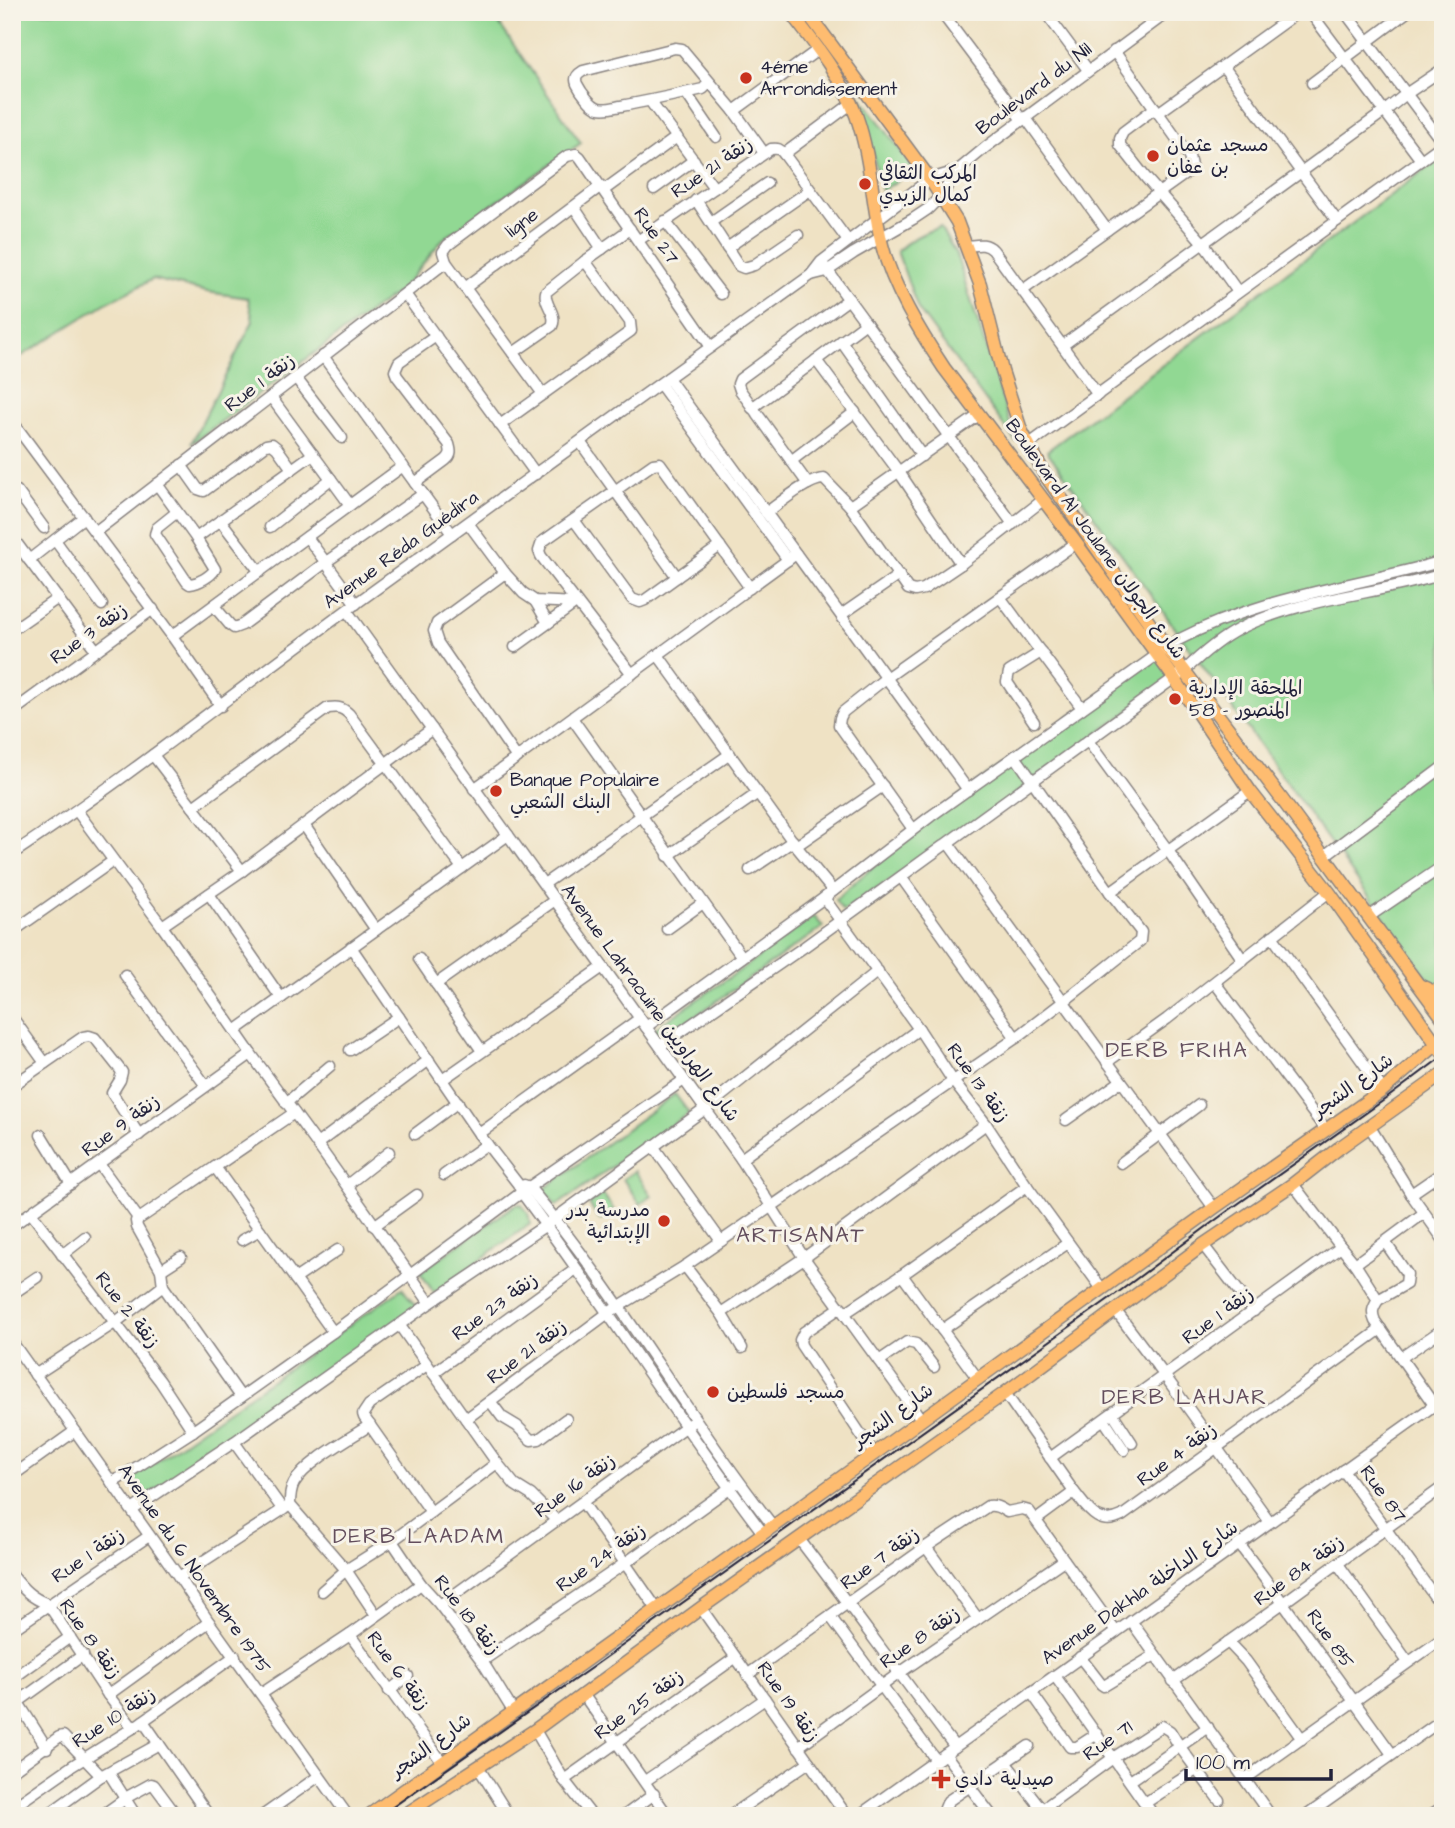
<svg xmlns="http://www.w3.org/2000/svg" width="1455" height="1828" font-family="'Architects Daughter','Playpen Sans Arabic',sans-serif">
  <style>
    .green { fill: #91d893; stroke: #5a7d67; stroke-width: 2 }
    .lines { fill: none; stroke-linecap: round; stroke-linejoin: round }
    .minor-casing { stroke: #888280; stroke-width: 13 }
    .major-casing { stroke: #888280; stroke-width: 15 }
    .minor { stroke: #fff; stroke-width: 10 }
    .major { stroke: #febc70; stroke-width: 12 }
    .tram { stroke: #22223b; stroke-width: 2 }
    .poi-dot { fill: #c8321e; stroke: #f7f3e8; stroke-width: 2.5 }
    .labels { text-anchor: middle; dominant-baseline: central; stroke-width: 6; stroke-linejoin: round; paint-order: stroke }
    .poi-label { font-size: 19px; fill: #22223b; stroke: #f7f3e8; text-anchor: start }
    .street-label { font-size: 19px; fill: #22223b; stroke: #f7f3e8 }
    .neighbourhood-label { font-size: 21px; letter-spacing: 2px; fill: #634e5d; stroke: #f7f3e8 }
  </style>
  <rect width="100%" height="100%" fill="#f7f3e8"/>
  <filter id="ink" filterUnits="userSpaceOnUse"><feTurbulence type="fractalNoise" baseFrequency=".0143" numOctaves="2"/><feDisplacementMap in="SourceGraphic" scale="14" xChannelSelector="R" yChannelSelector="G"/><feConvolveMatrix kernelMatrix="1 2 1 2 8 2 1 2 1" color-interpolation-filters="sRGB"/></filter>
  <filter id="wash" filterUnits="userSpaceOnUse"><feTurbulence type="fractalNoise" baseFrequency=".00686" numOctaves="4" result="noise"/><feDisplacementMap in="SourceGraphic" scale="28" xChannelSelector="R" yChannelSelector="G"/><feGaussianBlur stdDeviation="1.57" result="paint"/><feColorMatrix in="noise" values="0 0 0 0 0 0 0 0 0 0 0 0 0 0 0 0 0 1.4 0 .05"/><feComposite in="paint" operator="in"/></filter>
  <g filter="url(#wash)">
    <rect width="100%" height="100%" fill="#efe2c4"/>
    <g class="green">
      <path d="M12 12H491L581 143 442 240 404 287 191 444 253 321 248 298 207 292 153 279 106 303 12 362Z"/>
      <path d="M858 93 914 169 882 191Z"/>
      <path d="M1443 156V999L1047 451Z"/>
      <path d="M940 227 956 254 1016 442 918 309 897 251C910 239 924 232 940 227Z"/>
      <path d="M1156 655 1174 678 948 843 843 911 835 900 931 816Z"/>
      <path d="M814 916 823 927 661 1040 653 1030 749 964Z"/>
      <path d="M675 1094 689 1113 556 1206 544 1189Z"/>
      <path d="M635 1171 652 1196 640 1204 623 1179Z"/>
      <path d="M603 1194 614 1210 600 1220 589 1204Z"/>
      <path d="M521 1204 528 1213 530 1224 434 1293 420 1272 515 1205Z"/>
      <path d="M402 1288 418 1309 396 1326 230 1437 144 1498 130 1480Z"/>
    </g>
  </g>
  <g filter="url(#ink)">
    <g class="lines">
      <defs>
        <g id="minor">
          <path d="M941 12 1022 120"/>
          <path d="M1045 12 1088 70"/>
          <path d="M1310 12 1421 160"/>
          <path d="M1345 12 1443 143"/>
          <path d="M1223 66 1337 221"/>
          <path d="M709 83 703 89C676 95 649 101 621 106 615 107 606 110 599 108 591 106 581 92 577 84 574 77 578 74 583 71L675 48 682 49 734 111 764 153"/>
          <path d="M1312 83 1407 12"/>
          <path d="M686 93 716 137"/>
          <path d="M650 101 714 188"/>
          <path d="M1155 108 1123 132 1120 138V145L1146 178 1203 243 1238 292"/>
          <path d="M734 111 819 49"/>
          <path d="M1158 113 1298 12"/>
          <path d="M1025 117 1107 230"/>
          <path d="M784 154 851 104"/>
          <path d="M654 189 694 160"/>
          <path d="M604 190 677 137"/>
          <path d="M696 200 739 266 744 268 754 265 798 235"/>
          <path d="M574 207 602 249"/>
          <path d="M665 221 721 294"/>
          <path d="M711 222 767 183"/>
          <path d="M639 240 771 149C778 148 780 149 784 154L848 241"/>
          <path d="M967 246C977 245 985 242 993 250L1098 395"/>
          <path d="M727 248 810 190"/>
          <path d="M825 267 1013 524"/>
          <path d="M811 275 827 271 854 253 913 219 928 209 941 196 957 171 986 147 1168 12"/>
          <path d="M465 288 601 186"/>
          <path d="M1023 290 1188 172 1191 166 1189 156 1114 51"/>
          <path d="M405 294 536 474"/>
          <path d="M841 341 922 456"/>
          <path d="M1063 345 1385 111 1406 94 1443 69"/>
          <path d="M513 353 552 326C558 314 543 304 546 292L585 261 630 229"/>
          <path d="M323 356 452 534"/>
          <path d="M816 360 899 472 961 564"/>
          <path d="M296 378 342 438"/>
          <path d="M668 378 968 790"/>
          <path d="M660 384 788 560"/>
          <path d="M543 394 446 262 443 252 448 245 567 156 576 154 580 157 711 347"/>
          <path d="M271 397 350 505"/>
          <path d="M752 408 866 323"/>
          <path d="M12 421 172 636 221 706"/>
          <path d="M500 425 631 331 630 322 585 261"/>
          <path d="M580 442 677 577"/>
          <path d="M1028 445 1443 144"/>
          <path d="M791 461 855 412"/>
          <path d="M181 465 198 489 204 491 266 445 272 444 277 448 292 469"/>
          <path d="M415 483 446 460C452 455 451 451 449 444L397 376 395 371 399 362 436 336"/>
          <path d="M157 484 196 538 313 454"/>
          <path d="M808 484 740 390 738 384 740 379 849 299"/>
          <path d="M17 491 44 528"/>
          <path d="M850 506 979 415"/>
          <path d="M177 512 157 528 155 534 187 582 190 584C199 583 211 576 215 569L196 538"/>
          <path d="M766 513C780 503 808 479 824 479L850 506 908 589 915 591 924 589 961 564 1043 500"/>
          <path d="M574 520 632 599 640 602 645 600 720 546"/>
          <path d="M221 521 260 572"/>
          <path d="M468 523 505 573 523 593 535 601 576 603"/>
          <path d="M270 527 331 479"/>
          <path d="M95 532 446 262"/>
          <path d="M12 537 96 650"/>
          <path d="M307 537 356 604"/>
          <path d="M55 540 102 605"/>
          <path d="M29 560 84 517"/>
          <path d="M505 573 437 623 434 631 438 643 517 758"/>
          <path d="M1000 597 1082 708"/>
          <path d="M535 601 548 623"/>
          <path d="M214 606 230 625 234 628 242 625 326 562 423 494"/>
          <path d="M347 611 741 1159 804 1258 921 1419"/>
          <path d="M841 615 899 575"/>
          <path d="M12 630 58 598"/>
          <path d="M172 636 403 466"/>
          <path d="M515 647 576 603"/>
          <path d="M658 655 796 846 833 891"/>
          <path d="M632 674 541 556 539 551 542 542 653 464 660 463 750 588"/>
          <path d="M12 712 153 609"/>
          <path d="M572 718 742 957"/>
          <path d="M1034 722 1007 682 1009 672 1041 652"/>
          <path d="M1088 741 1167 849 1243 960"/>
          <path d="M153 755 242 871"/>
          <path d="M474 789 796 554"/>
          <path d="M193 807 328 708C338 707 342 707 349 714L462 868"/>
          <path d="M77 811 162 926 251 1054 317 1144 430 1303"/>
          <path d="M304 825 376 930"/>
          <path d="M913 829 839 725 840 718 843 712 886 678 1076 543"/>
          <path d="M948 843 1214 1208"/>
          <path d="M796 846 883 786"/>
          <path d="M12 854C127 778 235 692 347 610 501 498 656 386 811 275L821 262 930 179 957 171"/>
          <path d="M668 856 758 793"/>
          <path d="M1324 856 1443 767"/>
          <path d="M750 870 793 841"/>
          <path d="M901 877 1016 1038"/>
          <path d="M544 884 730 754"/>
          <path d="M1110 892 1250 791"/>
          <path d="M209 894 281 998"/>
          <path d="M824 898 919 1029 953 1081 986 1124 1027 1186 1102 1289"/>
          <path d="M1368 917 1443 866"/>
          <path d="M162 926 242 871 432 729"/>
          <path d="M667 929 703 903"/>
          <path d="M12 932 113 861"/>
          <path d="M1272 936 1383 1090"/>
          <path d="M351 947 479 1134 518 1184 522 1193C605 1304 679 1423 763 1533"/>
          <path d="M419 959 482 1051"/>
          <path d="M125 975 206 1086"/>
          <path d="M1215 983 1326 1130"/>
          <path d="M436 984 555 900"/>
          <path d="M12 1017 45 1063"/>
          <path d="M646 1027 824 898 931 816 1178 640C1262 596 1353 587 1443 561"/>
          <path d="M235 1031 508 835"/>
          <path d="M660 1046 804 947 1184 671C1201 655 1219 639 1239 629 1302 597 1376 595 1443 574"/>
          <path d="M350 1050 399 1017"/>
          <path d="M1107 1062 1167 1019 1329 892"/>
          <path d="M442 1080 603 967"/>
          <path d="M12 1086 83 1037 89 1036 95 1038 122 1072 120 1080 112 1093 139 1135"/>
          <path d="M286 1103 330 1066"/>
          <path d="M1066 1120 1121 1081"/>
          <path d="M1370 1127 1411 1194 1443 1239"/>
          <path d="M415 1134 458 1102"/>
          <path d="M479 1134 639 1019"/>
          <path d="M41 1135 71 1184"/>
          <path d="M317 1144 429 1060"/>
          <path d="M653 1146 721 1241"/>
          <path d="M741 1159 919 1029"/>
          <path d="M1121 1163 1199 1105"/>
          <path d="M99 1164 138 1218"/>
          <path d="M215 1167 333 1332"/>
          <path d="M444 1175 487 1144"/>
          <path d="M347 1185 389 1152"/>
          <path d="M524 1185 529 1187C619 1294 687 1417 773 1526"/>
          <path d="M1411 1194 1443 1172"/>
          <path d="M31 1213 160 1381 193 1431"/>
          <path d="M12 1226 251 1054"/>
          <path d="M374 1226 417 1195"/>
          <path d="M242 1240 260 1230"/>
          <path d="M1203 1245 1254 1311"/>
          <path d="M1341 1247 1355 1264 1378 1300C1373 1308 1371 1312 1375 1321L1434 1405"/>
          <path d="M62 1255 85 1237"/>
          <path d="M1355 1264 1424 1213"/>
          <path d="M685 1266 721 1313 742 1348"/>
          <path d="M161 1270 181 1257"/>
          <path d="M902 1275 978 1379"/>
          <path d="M295 1279 338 1250"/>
          <path d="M12 1294 37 1277"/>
          <path d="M1378 1300 1406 1284 1407 1274 1385 1242"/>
          <path d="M841 1307 804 1332 800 1340 801 1345 874 1454"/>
          <path d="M1115 1310 1165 1376 1270 1522"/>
          <path d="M721 1313 804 1258 986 1124"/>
          <path d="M845 1313 902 1275 1027 1186"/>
          <path d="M400 1326 497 1463 515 1485 531 1495 557 1521"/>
          <path d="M942 1330 1068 1243"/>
          <path d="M12 1342 179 1577 209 1622 348 1816"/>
          <path d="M1402 1357 1443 1329"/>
          <path d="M879 1361 907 1342 916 1344 934 1367"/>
          <path d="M427 1365 369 1405 363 1414 364 1417 431 1512"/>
          <path d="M433 1373 576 1269"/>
          <path d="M35 1375 116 1322 163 1286"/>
          <path d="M1005 1393 1074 1492C1088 1509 1098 1528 1122 1516L1381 1329"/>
          <path d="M241 1397 163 1286 161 1270 137 1227 136 1221 294 1113"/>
          <path d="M490 1401 502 1417 517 1426 531 1440 539 1439 566 1419"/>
          <path d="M1113 1414 1132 1443"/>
          <path d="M466 1419 608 1313 685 1266 1016 1038 1063 1002 1140 941 1141 932 1110 892 1015 756"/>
          <path d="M1104 1420 1124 1450"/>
          <path d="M370 1425C349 1439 306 1462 294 1483 290 1490 290 1497 290 1505L346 1570 376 1615"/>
          <path d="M234 1442 283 1510"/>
          <path d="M1050 1458 1341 1247 1293 1184"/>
          <path d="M1343 1470 1443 1608"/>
          <path d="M12 1476 75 1431"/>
          <path d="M112 1483 193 1431 333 1332 529 1187 684 1080"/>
          <path d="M583 1503 657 1609"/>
          <path d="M132 1510 234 1442 430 1303 546 1225 705 1109 878 971"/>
          <path d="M1036 1520 1074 1492"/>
          <path d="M799 1539C852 1608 902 1678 955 1747"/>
          <path d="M392 1541 421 1584 440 1605 482 1661 513 1711"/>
          <path d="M1239 1544 1283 1603 1392 1754"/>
          <path d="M926 1547 978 1619"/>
          <path d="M1338 1564 1408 1662"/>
          <path d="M12 1575C23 1589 31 1598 48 1604L108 1695 133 1728"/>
          <path d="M179 1577 290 1505"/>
          <path d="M322 1591 346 1570 392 1541 497 1463"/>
          <path d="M440 1605 691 1423"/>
          <path d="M701 1608 847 1816"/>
          <path d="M830 1616 936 1760"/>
          <path d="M1131 1621 1271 1816"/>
          <path d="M12 1630 149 1536"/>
          <path d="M350 1635 442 1762"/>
          <path d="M1228 1642 1246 1661 1302 1739"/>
          <path d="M1080 1657 1101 1684 1104 1686 1155 1655"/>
          <path d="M482 1661 624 1564 735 1484"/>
          <path d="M747 1675 926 1547 988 1506C997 1505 1000 1508 1007 1512L1022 1509 1029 1511 1116 1632"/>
          <path d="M1055 1676 1154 1816"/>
          <path d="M12 1679 70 1637"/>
          <path d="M1173 1681 1283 1603 1443 1487"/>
          <path d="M389 1691 408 1676"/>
          <path d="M1031 1692 1070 1747H1077L1097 1734"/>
          <path d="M12 1693 47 1748"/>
          <path d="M261 1694 350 1635 421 1584"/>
          <path d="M583 1694 668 1816"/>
          <path d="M108 1695 209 1622"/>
          <path d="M18 1702 83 1655"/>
          <path d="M143 1721 209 1816"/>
          <path d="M535 1730 564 1780 592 1816"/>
          <path d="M798 1747 898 1674 1064 1560"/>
          <path d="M945 1754 992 1816"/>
          <path d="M1005 1762 1042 1809"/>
          <path d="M478 1767 509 1816"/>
          <path d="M12 1771 59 1737 63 1736 101 1776"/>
          <path d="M109 1773 136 1816"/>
          <path d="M1245 1779 1443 1638"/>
          <path d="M564 1780 735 1658"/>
          <path d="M645 1781 765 1699"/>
          <path d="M1130 1781 1208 1727"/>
          <path d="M1145 1803 1196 1770"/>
          <path d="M12 1808 72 1766 133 1728 235 1656"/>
          <path d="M46 1816 101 1776 159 1744"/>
          <path d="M101 1816 129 1796 151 1784 154 1785 177 1816"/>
          <path d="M262 1816 319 1776"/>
          <path d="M624 1816 654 1794"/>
          <path d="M730 1816 809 1762"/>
          <path d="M858 1816 1443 1399"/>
          <path d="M950 1816 945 1808 948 1801 1029 1746"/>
          <path d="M1033 1816 1113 1758 1162 1726 1170 1731 1180 1747 1219 1800"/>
          <path d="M1306 1816 1443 1719"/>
          <path d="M1429 1816 1443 1807"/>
        </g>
        <g id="major">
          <path d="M790 12C815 44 841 76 856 115 871 157 872 202 882 245 893 288 920 332 944 368L1076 543 1174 678 1250 791 1329 892 1443 1053"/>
          <path d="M807 12 930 179 957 222 980 284 1002 371 1021 430 1045 475 1167 648 1281 798 1443 1018"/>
          <path d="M1421 986 1443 996"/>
          <path d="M368 1816 874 1454 1214 1208 1383 1090 1443 1039"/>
          <path d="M403 1816 535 1730 701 1608 1005 1393 1203 1245 1293 1184 1339 1148 1443 1074"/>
        </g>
      </defs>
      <use href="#minor" class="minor-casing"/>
      <use href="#major" class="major-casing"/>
      <use href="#minor" class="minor"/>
      <use href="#major" class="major"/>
      <path class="tram" d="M380 1816 591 1668 1120 1291 1225 1213 1387 1098 1443 1056"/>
    </g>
  </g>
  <g class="poi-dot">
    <circle cx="746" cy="78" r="7"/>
    <circle cx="1153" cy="156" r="7"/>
    <circle cx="865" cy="184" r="7"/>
    <circle cx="1175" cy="699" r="7"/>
    <circle cx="496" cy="791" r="7"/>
    <circle cx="664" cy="1221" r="7"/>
    <circle cx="713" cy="1392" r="7"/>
    <path d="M937.5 1768.5h7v7h7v7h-7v7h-7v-7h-7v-7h7z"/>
  </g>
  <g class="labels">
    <g class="poi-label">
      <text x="760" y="67">4éme<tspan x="760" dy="22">Arrondissement</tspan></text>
      <text x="1167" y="145">مسجد عثمان<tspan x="1167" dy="22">بن عفان</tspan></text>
      <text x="879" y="173">المركب الثقافي<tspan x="879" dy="22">كمال الزبدي</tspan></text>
      <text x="1189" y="688">الملحقة الإدارية<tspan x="1189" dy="22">58 - المنصور</tspan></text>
      <text x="510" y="780">Banque Populaire<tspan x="510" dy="22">البنك الشعبي</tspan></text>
      <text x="650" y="1210" text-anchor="end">مدرسة بدر<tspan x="650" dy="22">الإبتدائية</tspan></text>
      <text x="727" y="1392">مسجد فلسطين</text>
      <text x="955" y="1779">صيدلية دادي</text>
    </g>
    <g class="street-label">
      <text transform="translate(1034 89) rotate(-37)">Boulevard du Nil</text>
      <text transform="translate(712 168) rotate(-34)">Rue 21 زنقة</text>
      <text transform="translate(522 223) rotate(-37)">ligne</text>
      <text transform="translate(656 236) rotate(55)">Rue 27</text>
      <text transform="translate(260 383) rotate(-37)">Rue 1 زنقة</text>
      <text transform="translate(1095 539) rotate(54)">Boulevard Al Joulane شارع الجولان</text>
      <text transform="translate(401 550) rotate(-36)">Avenue Réda Guédira</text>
      <text transform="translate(89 634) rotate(-36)">Rue 3 زنقة</text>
      <text transform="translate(650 1003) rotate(54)">Avenue Lahraouine شارع الهراويين</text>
      <text transform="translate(978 1083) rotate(54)">Rue 13 زنقة</text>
      <text transform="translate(1353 1086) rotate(-36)">شارع الشجر</text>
      <text transform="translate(121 1126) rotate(-36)">Rue 9 زنقة</text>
      <text transform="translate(495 1307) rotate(-36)">Rue 23 زنقة</text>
      <text transform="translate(127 1310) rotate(52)">Rue 2 زنقة</text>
      <text transform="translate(1218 1316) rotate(-36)">Rue 1 زنقة</text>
      <text transform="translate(527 1352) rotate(-37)">Rue 21 زنقة</text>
      <text transform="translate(893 1416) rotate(-36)">شارع الشجر</text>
      <text transform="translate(1177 1455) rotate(-36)">Rue 4 زنقة</text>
      <text transform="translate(575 1486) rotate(-36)">Rue 16 زنقة</text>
      <text transform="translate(1383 1494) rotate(54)">Rue 87</text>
      <text transform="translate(88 1556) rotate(-34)">Rue 1 زنقة</text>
      <text transform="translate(601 1558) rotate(-35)">Rue 24 زنقة</text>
      <text transform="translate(880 1559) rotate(-36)">Rue 7 زنقة</text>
      <text transform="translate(194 1569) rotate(55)">Avenue du 6 Novembre 1975</text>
      <text transform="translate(1299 1571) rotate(-36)">Rue 84 زنقة</text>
      <text transform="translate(1140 1593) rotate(-35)">Avenue Dakhla شارع الداخلة</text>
      <text transform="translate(467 1615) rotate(52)">Rue 18 زنقة</text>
      <text transform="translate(920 1638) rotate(-35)">Rue 8 زنقة</text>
      <text transform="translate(90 1639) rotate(55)">Rue 8 زنقة</text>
      <text transform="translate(1330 1639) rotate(55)">Rue 85</text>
      <text transform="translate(398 1671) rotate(54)">Rue 6 زنقة</text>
      <text transform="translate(788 1702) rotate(55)">Rue 19 زنقة</text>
      <text transform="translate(639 1705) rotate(-36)">Rue 25 زنقة</text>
      <text transform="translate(114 1718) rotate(-33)">Rue 10 زنقة</text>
      <text transform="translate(1108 1741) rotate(-35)">Rue 71</text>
      <text transform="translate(431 1746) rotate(-36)">شارع الشجر</text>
    </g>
    <g class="neighbourhood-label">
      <text x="1177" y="1050">DERB FRIHA</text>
      <text x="801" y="1235">ARTISANAT</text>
      <text x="1185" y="1397">DERB LAHJAR</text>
      <text x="419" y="1536">DERB LAADAM</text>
    </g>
  </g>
  <rect width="1455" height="1828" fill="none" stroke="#f7f3e8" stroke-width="42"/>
  <path d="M1186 1769v10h145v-10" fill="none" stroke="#22223b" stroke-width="3.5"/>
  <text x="1196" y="1769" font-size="21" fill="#22223b" stroke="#f7f3e8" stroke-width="5" paint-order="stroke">100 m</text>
</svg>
